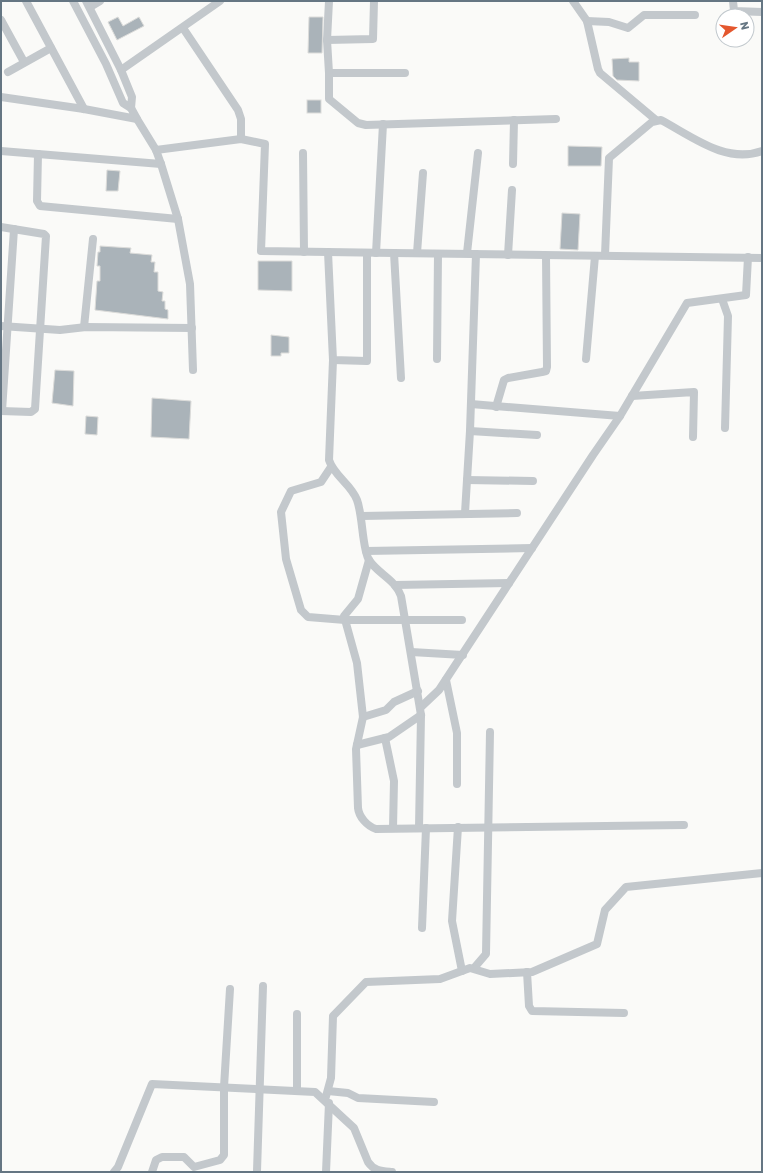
<svg xmlns="http://www.w3.org/2000/svg" width="763" height="1173" font-family="Rubik,sans-serif">
  <style>
    .building { fill: #aab3b9; stroke: #dcdcda }
    .lines { fill: none; stroke-linecap: round; stroke-linejoin: round }
    .minor { stroke: #c3c8cc; stroke-width: 8 }
  </style>
  <rect width="100%" height="100%" fill="#fafaf8"/>
  <g class="building">
    <path d="M118 17 123 26 139 17 144 26 117 40 108 22Z"/>
    <path d="M309 17H323L322 53H308Z"/>
    <path d="M629 58V62H639V81L617 80 613 76 612 59Z"/>
    <rect x="307" y="100" width="14" height="13"/>
    <path d="M568 146 602 147 601 166H568Z"/>
    <path d="M107 170 120 171 118 191H106Z"/>
    <path d="M562 213 580 214 578 250 560 249Z"/>
    <path d="M100 246 131 248 130 253 152 255 151 262H155L154 272H158V291L163 292 162 301H165V309L168 310V319L95 310 97 281H100V266H97L98 252H100Z"/>
    <path d="M258 261H292V291L258 290Z"/>
    <path d="M271 335 289 337V353H281V356H271Z"/>
    <path d="M55 370 74 371 73 406 52 403Z"/>
    <path d="M152 398 191 401 189 439 151 437Z"/>
    <path d="M86 416 98 417 97 435 85 434Z"/>
  </g>
  <g class="lines">
    <g class="minor">
      <path d="M26 1 84 109"/>
      <path d="M73 1 106 64 123 103 131 108"/>
      <path d="M329 1 327 40 329 73H405"/>
      <path d="M573 1 587 21 598 69 600 73 656 120"/>
      <path d="M733 1 734 11 762 12"/>
      <path d="M90 7 100 1"/>
      <path d="M1 20 24 62"/>
      <path d="M587 21 609 22 628 28 644 15H695"/>
      <path d="M183 28 238 110 241 119V139"/>
      <path d="M327 40 373 39 374 1"/>
      <path d="M121 70 220 1"/>
      <path d="M8 72 51 48"/>
      <path d="M329 73V99L358 123 366 125 556 119"/>
      <path d="M1 97 84 109 137 119 131 108 132 97 121 70 86 1"/>
      <path d="M137 119 156 150 161 164 178 219 190 284 193 370"/>
      <path d="M156 150 241 139 265 144 261 251 394 253 401 378"/>
      <path d="M1 151 161 164"/>
      <path d="M303 153 304 252"/>
      <path d="M38 154 37 201 40 206 178 219"/>
      <path d="M513 164 514 120"/>
      <path d="M1 227 44 234 46 236 35 409 31 412 1 411"/>
      <path d="M328 252 333 360 367 361V253"/>
      <path d="M376 253 383 124"/>
      <path d="M394 253C516 255 639 256 762 258"/>
      <path d="M417 253 423 173"/>
      <path d="M467 253 478 153"/>
      <path d="M508 255 512 190"/>
      <path d="M605 255 609 158 652 122 661 120C693 137 726 164 762 151"/>
      <path d="M722 299 728 316 725 428"/>
      <path d="M1 326 60 330 86 327 192 328"/>
      <path d="M84 327 93 239"/>
      <path d="M437 359 438 254"/>
      <path d="M586 359 595 256"/>
      <path d="M333 360 329 460C334 476 351 484 357 500 363 516 362 549 369 560 378 574 395 579 401 596L421 715 419 828"/>
      <path d="M632 396 694 392 693 437"/>
      <path d="M471 404 620 416"/>
      <path d="M496 407 504 380 508 378 542 372 546 371 547 367 546 256"/>
      <path d="M2 411 14 229"/>
      <path d="M470 431 537 435"/>
      <path d="M331 467 321 482 291 491 281 512 286 559 301 610 308 617 345 620H462"/>
      <path d="M467 480 533 481"/>
      <path d="M465 513 470 431 476 254"/>
      <path d="M362 516 517 513"/>
      <path d="M366 551 532 548"/>
      <path d="M369 560 358 599 344 616 357 663 363 717 356 749 358 808C359 817 367 826 376 829L684 825"/>
      <path d="M395 585 509 583"/>
      <path d="M411 652 463 655"/>
      <path d="M446 680 457 733V784"/>
      <path d="M421 707 439 690 593 455 620 416 687 303 746 295 748 257"/>
      <path d="M363 717 386 710 394 702 418 691"/>
      <path d="M385 738 394 781 393 828"/>
      <path d="M357 745 389 737 421 715"/>
      <path d="M458 827 452 921 462 971"/>
      <path d="M422 928 426 828"/>
      <path d="M474 968 486 954 490 732"/>
      <path d="M527 972 529 1006 532 1011 624 1013"/>
      <path d="M297 1090V1014"/>
      <path d="M328 1091 348 1093 358 1098 434 1102"/>
      <path d="M325 1100 331 1078 333 1016 366 982 440 979 470 968 490 974 532 972 597 944 605 910 626 887 762 873"/>
      <path d="M257 1171 263 986"/>
      <path d="M114 1172 118 1167 152 1084 315 1092 354 1128 368 1162C374 1171 382 1171 392 1172"/>
      <path d="M152 1172 156 1160 162 1157H184L194 1167 220 1160 224 1155V1087L230 989"/>
      <path d="M326 1172 329 1103"/>
    </g>
  </g>
  <rect width="763" height="1173" fill="none" stroke="#657683" stroke-width="4"/>
  <g transform="translate(735 28) rotate(77)"><circle r="19" fill="#ffffff" stroke="#c1c8cd"/>
  <path d="M0-3L7 15L0 10L-7 15Z" fill="#e4572e"/>
  <text y="-6" font-size="11" font-weight="bold" text-anchor="middle" fill="#657683">N</text>
  </g>
</svg>
